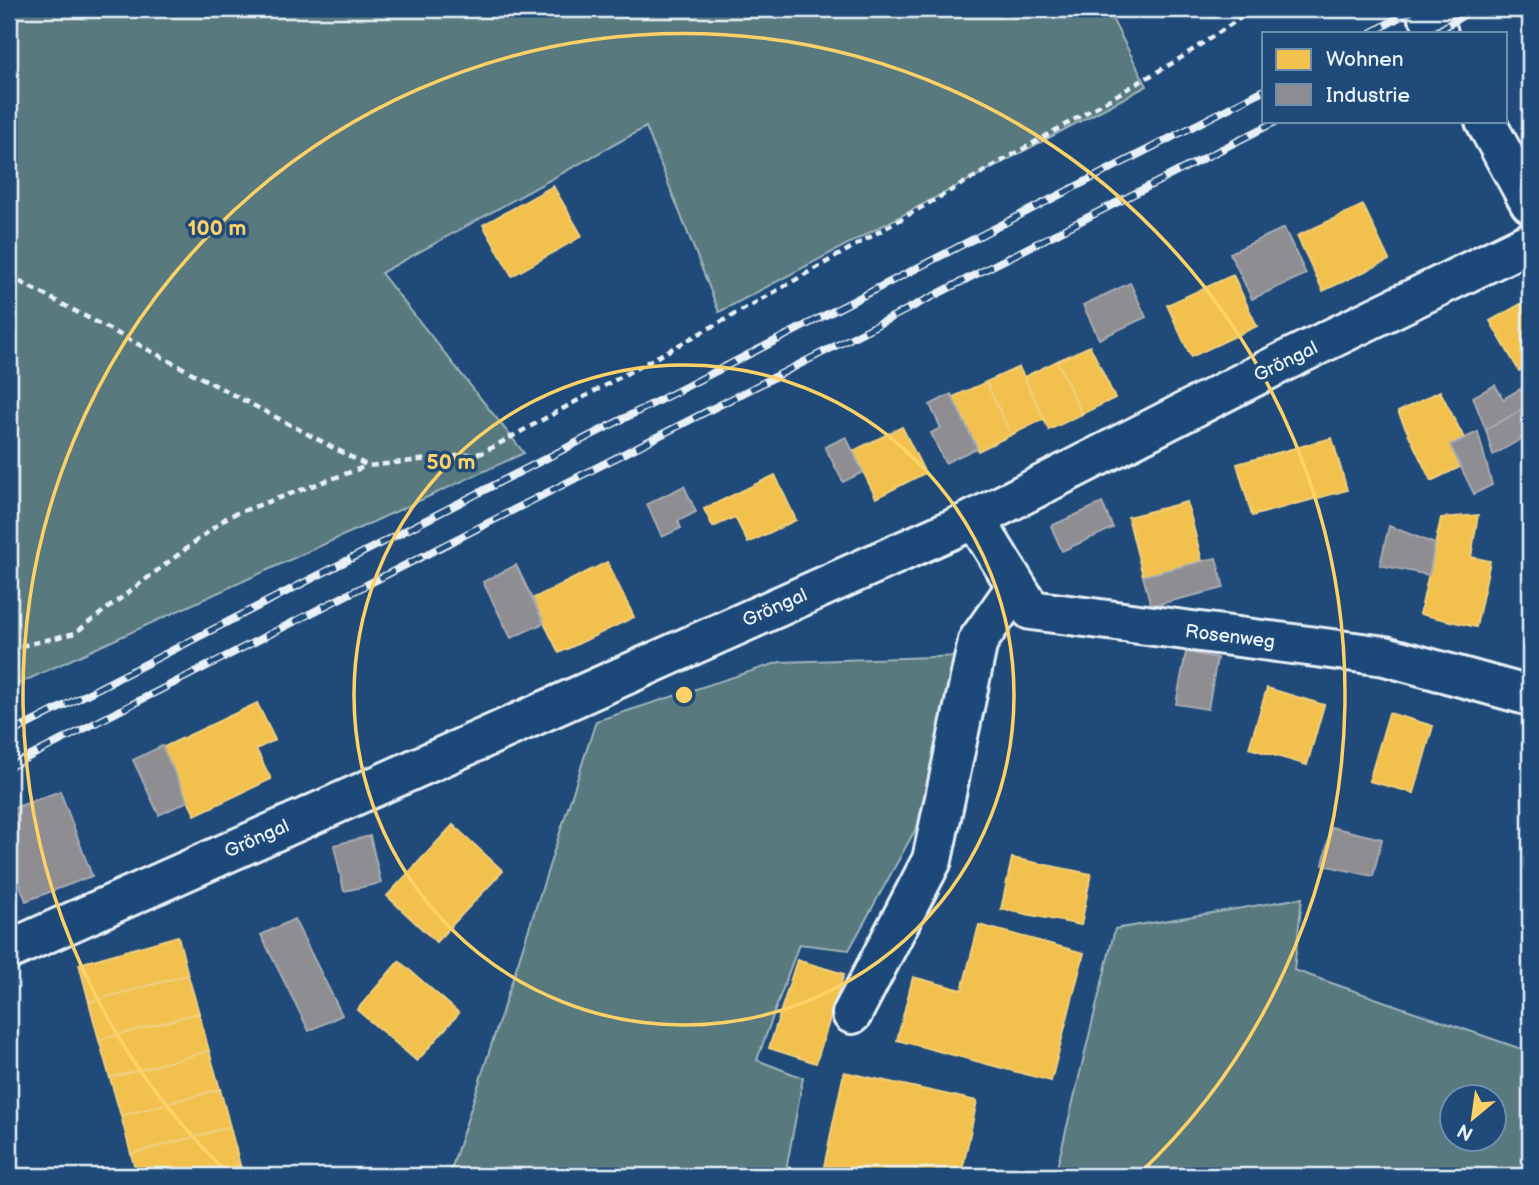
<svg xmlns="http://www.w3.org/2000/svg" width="1539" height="1185" font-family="'Balsamiq Sans',sans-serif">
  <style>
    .green { fill: #59797e; stroke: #a0b5bb; stroke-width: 2; fill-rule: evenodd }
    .homes { fill: #f2c14e; stroke: #efcf81; stroke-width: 2 }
    .industry { fill: #8d8d92; stroke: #a8abb1; stroke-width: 2 }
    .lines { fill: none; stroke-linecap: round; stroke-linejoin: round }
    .minor-casing { stroke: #e8f1f8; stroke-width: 44 }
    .path { stroke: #e8f1f8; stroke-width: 4.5; stroke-dasharray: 7 5; stroke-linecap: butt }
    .minor { stroke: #1f4a7a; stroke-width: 38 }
    .rail-casing { stroke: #e8f1f8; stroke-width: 8 }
    .rail { stroke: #1f4a7a; stroke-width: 5; stroke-dasharray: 16; stroke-linecap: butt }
    .ring { fill: none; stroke: #ffd166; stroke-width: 3.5 }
    .labels { text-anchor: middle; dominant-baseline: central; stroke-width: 7; stroke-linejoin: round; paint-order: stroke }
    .street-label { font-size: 19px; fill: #e8f1f8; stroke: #1f4a7a }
    .centre { fill: #ffd166; stroke: #1f4a7a; stroke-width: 3.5 }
    .ring-label { font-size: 21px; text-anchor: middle; font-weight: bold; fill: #ffd166; stroke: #1f4a7a; stroke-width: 7; stroke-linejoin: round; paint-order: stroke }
  </style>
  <rect width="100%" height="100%" fill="#1f4a7a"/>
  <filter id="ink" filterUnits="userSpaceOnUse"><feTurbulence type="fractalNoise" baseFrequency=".0143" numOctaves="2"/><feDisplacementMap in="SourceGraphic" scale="14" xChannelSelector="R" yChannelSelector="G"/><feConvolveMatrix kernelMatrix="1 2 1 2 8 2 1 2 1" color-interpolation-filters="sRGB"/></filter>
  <g filter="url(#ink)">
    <g class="green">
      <path d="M9 9H1107L1147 86 719 312 646 127 381 273 524 453 9 688Z"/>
      <path d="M963 656 930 803 849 950 799 944 757 1060 803 1078 785 1176H449L596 721 780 662Z"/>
      <path d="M1302 898 1294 970 1530 1052V1176H1055L1115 929ZM1452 1098H1494V1140H1452Z"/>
    </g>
    <g class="homes">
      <path d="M553 186 582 236 512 276 483 225Z"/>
      <path d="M1363 205 1389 260 1323 291 1297 236Z"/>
      <path d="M1233 275 1257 326 1191 357 1167 305Z"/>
      <path d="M1530 299V365L1519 371 1490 321Z"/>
      <path d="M1090 346 1115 398 1082 414 1057 361Z"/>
      <path d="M1057 361 1082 414 1049 430 1024 377Z"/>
      <path d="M1019 367 1044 419 1011 435 986 382Z"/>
      <path d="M986 382 1011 435 978 451 953 397Z"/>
      <path d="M1440 391 1464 438 1450 445 1460 467 1431 481 1398 412Z"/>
      <path d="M902 427 925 473 876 498 853 451Z"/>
      <path d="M1332 438 1347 490 1252 516 1237 464Z"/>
      <path d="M775 475 796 520 748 543 735 517 713 527 704 509Z"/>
      <path d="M1187 502 1202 561 1143 576 1128 517Z"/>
      <path d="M1478 515 1471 557 1490 561 1476 627 1420 614 1441 518Z"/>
      <path d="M607 562 634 617 559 653 532 599Z"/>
      <path d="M1267 688 1324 705 1307 765 1249 748Z"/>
      <path d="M257 703 275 740 256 749 271 779 195 815 162 748Z"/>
      <path d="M1389 713 1433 726 1414 793 1369 781Z"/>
      <path d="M453 825 503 871 436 942 387 896Z"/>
      <path d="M1012 858 1091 874 1081 925 1001 909Z"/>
      <path d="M979 925 1084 953 1051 1081 897 1040 913 977 962 990Z"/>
      <path d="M178 936 188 975 89 1002 79 964Z"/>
      <path d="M797 960 844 974 816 1063 769 1048Z"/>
      <path d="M399 961 459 1013 417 1061 357 1010Z"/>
      <path d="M188 975 199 1013 99 1040 89 1002Z"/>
      <path d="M199 1013 209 1051 110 1078 99 1040Z"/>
      <path d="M209 1051 220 1089 121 1116 110 1078Z"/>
      <path d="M844 1072 977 1101 961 1176H822Z"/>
      <path d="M220 1089 230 1127 131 1154 121 1116Z"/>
      <path d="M230 1127 240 1165 200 1176H137L131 1154Z"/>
      <path d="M240 1165 244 1176H200Z"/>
    </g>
    <g class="industry">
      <path d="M1284 228 1306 274 1252 299 1230 253Z"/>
      <path d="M1130 283 1146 317 1099 339 1083 305Z"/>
      <path d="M1495 385 1503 399 1520 389 1530 405 1486 430 1473 397Z"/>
      <path d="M951 394 977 448 945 463 931 433 941 428 930 405Z"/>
      <path d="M1530 405V434L1493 455 1486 430Z"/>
      <path d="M1478 432 1492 485 1474 494 1450 445Z"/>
      <path d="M846 437 863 472 843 482 825 447Z"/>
      <path d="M684 486 696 512 678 521 681 528 662 537 647 504Z"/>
      <path d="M1102 503 1113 528 1062 551 1051 526Z"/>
      <path d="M1389 526 1435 544 1429 575 1380 565Z"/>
      <path d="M1216 558 1224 588 1151 606 1143 576Z"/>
      <path d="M516 565 544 623 511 638 483 582Z"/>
      <path d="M1186 652 1217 658 1208 709 1176 704Z"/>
      <path d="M162 746 188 801 159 815 133 760Z"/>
      <path d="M60 791 92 876 26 901 9 856V810Z"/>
      <path d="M1331 827 1382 839 1373 876 1323 865Z"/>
      <path d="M370 836 381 883 344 891 334 845Z"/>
      <path d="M294 919 342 1015 309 1031 261 935Z"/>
    </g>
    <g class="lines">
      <defs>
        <g id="minor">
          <path d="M1425 9 1438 33"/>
          <path d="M1485 121 1530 203"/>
          <path d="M975 519 1031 610 1385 656 1530 696"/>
          <path d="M9 950 975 519 1283 362 1530 242"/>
          <path d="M852 1014 932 860 978 641 1016 587"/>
        </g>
      </defs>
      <use href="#minor" class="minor-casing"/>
      <g class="path">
        <path d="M9 276 368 466 482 453 757 302 1176 61 1254 9"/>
        <path d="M9 649 75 633 229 516 367 466"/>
      </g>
      <use href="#minor" class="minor"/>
      <defs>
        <g id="rail">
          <path d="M1371 33 1414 9"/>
          <path d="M1435 33 1473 9"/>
          <path d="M9 734 1264 90"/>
          <path d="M9 767 1277 121"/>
        </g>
      </defs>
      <use href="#rail" class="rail-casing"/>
      <use href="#rail" class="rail"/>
    </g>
  </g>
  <g class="ring">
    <circle cx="684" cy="695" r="330"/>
    <path d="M229 1174A661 661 0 1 1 1139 1174"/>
  </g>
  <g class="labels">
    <g class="street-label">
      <text transform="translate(1286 362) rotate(-26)">Gröngal</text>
      <text transform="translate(775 608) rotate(-24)">Gröngal</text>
      <text transform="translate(1230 637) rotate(7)">Rosenweg</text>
      <text transform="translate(257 839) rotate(-24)">Gröngal</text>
    </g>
  </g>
  <circle cx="684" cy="695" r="10" class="centre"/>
  <g class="ring-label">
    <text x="217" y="235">100 m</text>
    <text x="451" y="469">50 m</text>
  </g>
  <rect width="1539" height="1185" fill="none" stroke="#1f4a7a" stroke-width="35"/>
  <rect x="18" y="18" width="1504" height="1150" fill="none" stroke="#e8f1f8" stroke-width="2.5" filter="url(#ink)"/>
  <rect x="1262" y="32" width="245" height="91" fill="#1f4a7a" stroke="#6f8dac" stroke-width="2"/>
  <rect x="1276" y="49" width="35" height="21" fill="#f2c14e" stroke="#6f8dac" stroke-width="2"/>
  <text x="1326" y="66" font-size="21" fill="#e8f1f8">Wohnen</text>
  <rect x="1276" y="84" width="35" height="21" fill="#8d8d92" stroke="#6f8dac" stroke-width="2"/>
  <text x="1326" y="102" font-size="21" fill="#e8f1f8">Industrie</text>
  <g transform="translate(1473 1118) rotate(209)"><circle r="33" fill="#1f4a7a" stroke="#6f8dac" stroke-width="2"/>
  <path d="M0-5L12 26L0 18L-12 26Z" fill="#ffd166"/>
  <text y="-10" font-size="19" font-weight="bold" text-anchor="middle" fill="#e8f1f8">N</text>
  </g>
</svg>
